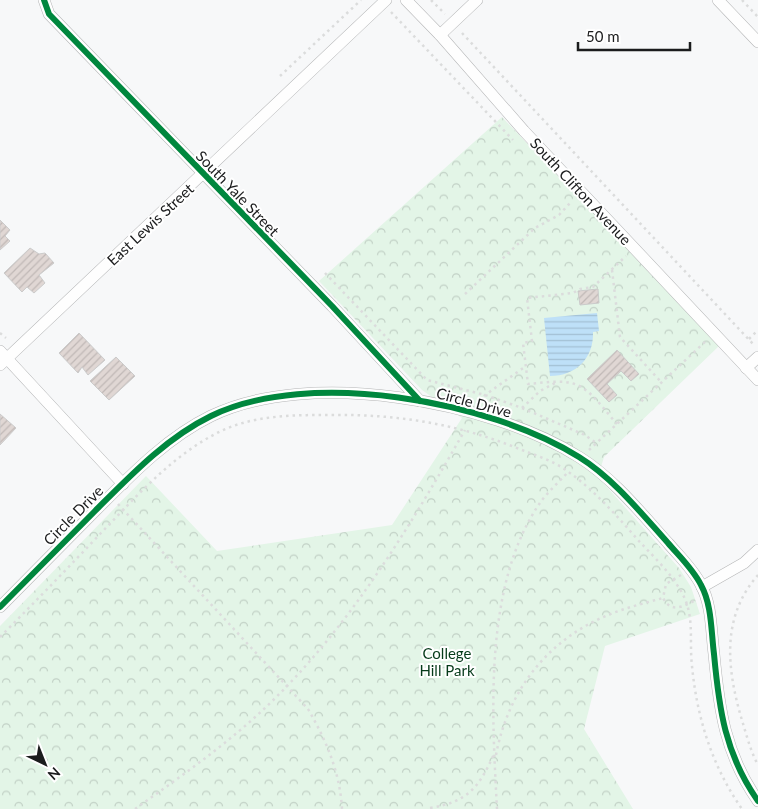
<svg xmlns="http://www.w3.org/2000/svg" width="758" height="809" font-family="Lato,sans-serif">
  <style>
    .park { fill: url(#park-crowns) }
    .water { fill: url(#water-rules) }
    .building { fill: url(#building-hatch); stroke: #cbcbcb }
    .lines { fill: none; stroke-linecap: round; stroke-linejoin: round }
    .street-casing { stroke: #b4b5b6; stroke-width: 12 }
    .path { stroke: #dbdcdc; stroke-width: 2.5; stroke-dasharray: 2.5 4; stroke-linecap: butt }
    .street { stroke: #fefefe; stroke-width: 11 }
    .cycleway-casing { stroke: #fff; stroke-width: 9 }
    .cycleway { stroke: #00873e; stroke-width: 6 }
    .labels { text-anchor: middle; dominant-baseline: central; stroke-width: 4; stroke-linejoin: round; paint-order: stroke }
    .street-label { font-size: 15px; fill: #1b1c1d; stroke: #fff }
    .park-label { font-size: 15px; fill: #063b1a; stroke: #fff }
  </style>
  <defs>
    <pattern id="park-crowns" width="20" height="18" patternUnits="userSpaceOnUse" patternTransform="scale(1.25)"><rect width="20" height="18" fill="#e3f5e7"/><path d="M2 6a3 3 0 1 1 6 0M12 15a3 3 0 1 1 6 0" fill="none" stroke="#c2d1c6"/></pattern>
    <pattern id="water-rules" width="6" height="5" patternUnits="userSpaceOnUse" patternTransform="scale(1.25)"><rect width="6" height="5" fill="#bee0f8"/><path d="M0 2.5h6" fill="none" stroke="#a3c0d4"/></pattern>
    <pattern id="building-hatch" width="6" height="6" patternUnits="userSpaceOnUse" patternTransform="scale(1.25)"><rect width="6" height="6" fill="#e0d7d4"/><path d="M-1 1l2-2M0 6l6-6M5 7l2-2" fill="none" stroke="#c0b8b6"/></pattern>
  </defs>
  <rect width="100%" height="100%" fill="#f7f8f9"/>
  <path class="park" d="M502 117 719 346 604 457 598 477 679 568 691 587 700 614 605 646 584 729 633 809H0V626L146 476 217 551 392 525 462 418 422 390 319 281Z"/>
  <path class="water" d="M597 313 599 331 593 332C594 358 576 376 550 376L544 318Z"/>
  <g class="building">
    <path d="M0 220 10 230 5 236 10 241 0 250Z"/>
    <path d="M30 248 39 254 45 253 54 263 39 275 45 283 34 293 27 287 22 292 4 273Z"/>
    <path d="M598 289 599 303 580 305 578 291Z"/>
    <path d="M79 333 105 360 88 375 82 367 78 373 59 353Z"/>
    <path d="M617 350 639 374 631 381 621 371 607 384 617 395 609 402 587 379Z"/>
    <path d="M116 357 135 376 109 400 90 381Z"/>
    <path d="M0 414 16 428 0 445Z"/>
  </g>
  <g class="lines">
    <defs>
      <g id="street">
        <path d="M44 0 49 14 332 306 420 401"/>
        <path d="M406 0 440 35 524 131 758 380"/>
        <path d="M718 0 758 42"/>
        <path d="M440 35 477 0"/>
        <path d="M0 351 123 484"/>
        <path d="M0 365 386 0"/>
        <path d="M746 368 758 357"/>
        <path d="M702 587 744 563 758 550"/>
        <path d="M0 607C32 575 63 543 95 511 130 476 166 438 211 416 309 368 490 401 579 457 613 478 641 513 668 543 679 556 693 569 701 585 712 605 711 631 714 654 719 709 725 754 758 801"/>
      </g>
    </defs>
    <use href="#street" class="street-casing"/>
    <g class="path">
      <path d="M431 0 445 14"/>
      <path d="M742 0 758 17"/>
      <path d="M391 12 513 140"/>
      <path d="M462 33 754 345"/>
      <path d="M280 76 361 0"/>
      <path d="M612 270 620 337 662 383"/>
      <path d="M325 273 427 380 485 395 522 408 585 435 596 443"/>
      <path d="M465 294 535 228 559 215 571 202"/>
      <path d="M0 333 6 338"/>
      <path d="M749 339 758 330"/>
      <path d="M481 402 485 395 526 366"/>
      <path d="M522 408 540 391 555 383"/>
      <path d="M617 424C604 410 590 387 571 383 558 380 542 383 528 384L523 343 532 341 527 298 573 293 580 289 593 287 626 256"/>
      <path d="M589 450 706 341"/>
      <path d="M118 504 308 709C326 740 340 772 342 809"/>
      <path d="M681 575 666 584 663 598C671 613 682 607 694 601"/>
      <path d="M758 575C721 617 727 668 741 717 746 733 750 750 758 765"/>
      <path d="M0 637C34 603 67 569 100 534 137 496 172 455 221 431 255 415 293 415 330 415 399 414 458 424 522 450 538 456 556 462 570 473 596 492 617 516 638 540 653 556 671 573 682 593 695 616 689 640 692 666 697 718 712 766 742 809"/>
      <path d="M496 755C508 691 547 640 608 615 625 608 645 603 663 598"/>
      <path d="M430 808C467 802 479 788 494 754"/>
      <path d="M135 809C180 777 226 745 266 707 349 628 409 528 465 430"/>
      <path d="M497 809C492 713 483 582 542 500 550 490 560 481 568 472"/>
    </g>
    <use href="#street" class="street"/>
    <defs>
      <g id="cycleway">
        <path d="M44 0 49 14 332 306 420 401"/>
        <path d="M0 607C32 575 63 543 95 511 130 476 166 438 211 416 309 368 490 401 579 457 613 478 641 513 668 543 679 556 693 569 701 585 712 605 711 631 714 654 719 709 725 754 758 801"/>
      </g>
    </defs>
    <use href="#cycleway" class="cycleway-casing"/>
    <use href="#cycleway" class="cycleway"/>
  </g>
  <g class="labels">
    <g class="street-label">
      <text transform="translate(581 191) rotate(47)">South Clifton Avenue</text>
      <text transform="translate(238 193) rotate(46)">South Yale Street</text>
      <text transform="translate(150 224) rotate(-43)">East Lewis Street</text>
      <text transform="translate(474 402) rotate(15)">Circle Drive</text>
      <text transform="translate(73 515) rotate(-45)">Circle Drive</text>
    </g>
    <g class="park-label">
      <text x="447" y="653">College<tspan x="447" dy="17">Hill Park</tspan></text>
    </g>
  </g>
  <g transform="translate(45 764) rotate(137)" stroke="#ffffff" stroke-width="4" paint-order="stroke">
  <path d="M0-4L9 19L0 12L-9 19Z" fill="#1b1c1d"/>
  <text y="-8" font-size="14" font-weight="bold" text-anchor="middle" fill="#1b1c1d">N</text>
  </g>
  <path d="M578 42v8h112v-8" fill="none" stroke="#1b1c1d" stroke-width="2.5"/>
  <text x="586" y="42" font-size="15" fill="#1b1c1d" stroke="#ffffff" stroke-width="4" paint-order="stroke">50 m</text>
</svg>
